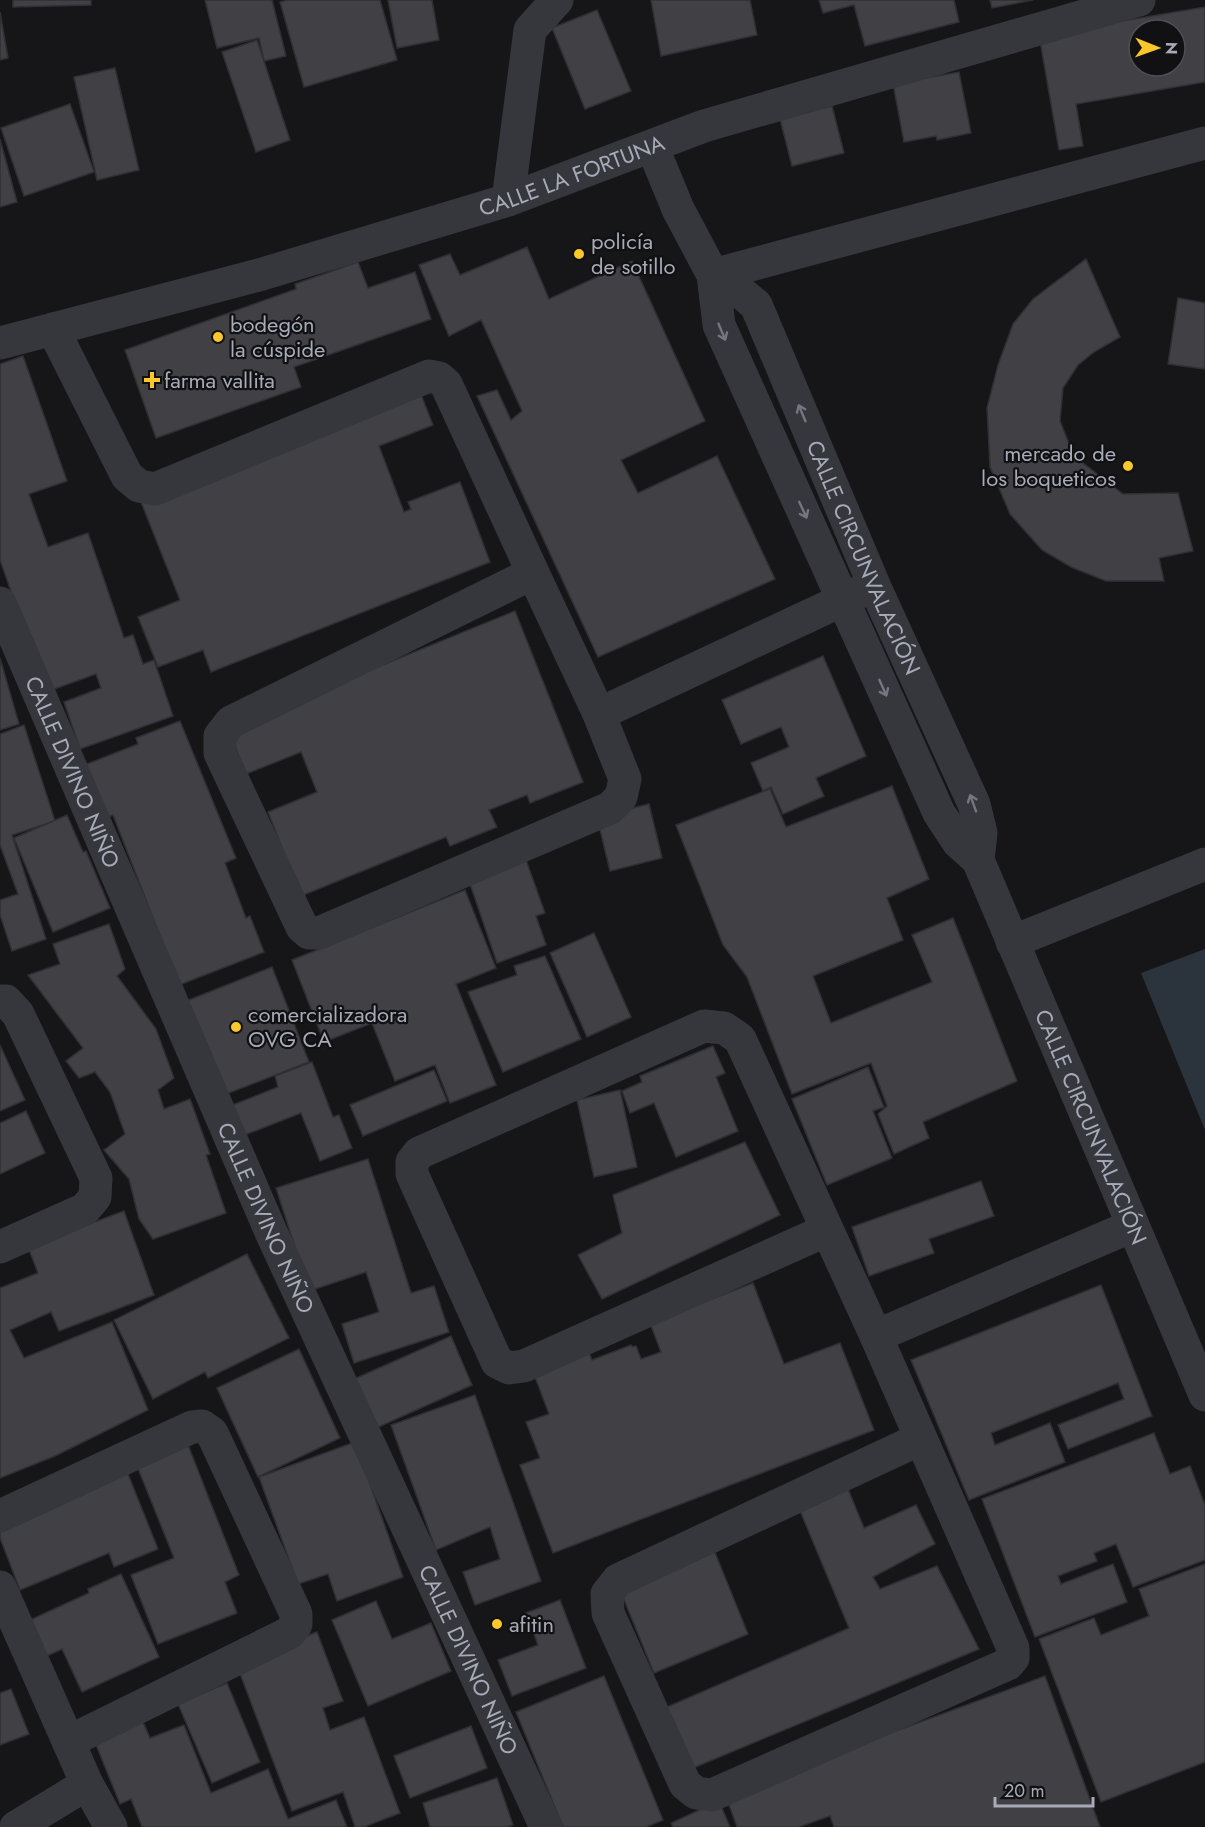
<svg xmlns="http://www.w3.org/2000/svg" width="1205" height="1827" font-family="Jost,sans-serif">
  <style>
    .water { fill: #2b333c }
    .building { fill: #404045; stroke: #302f34; stroke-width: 1.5; fill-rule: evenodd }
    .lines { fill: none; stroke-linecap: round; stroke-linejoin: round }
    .minor { stroke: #36373d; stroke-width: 33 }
    .oneway { stroke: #747781 }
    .poi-dot { fill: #fac82b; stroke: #111113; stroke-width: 2 }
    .labels { text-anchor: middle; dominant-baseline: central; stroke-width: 4.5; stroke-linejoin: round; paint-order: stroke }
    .street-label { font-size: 22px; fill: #a7abb8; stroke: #111113 }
    .poi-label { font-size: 22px; fill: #a7abb8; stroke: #111113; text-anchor: start }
  </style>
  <rect width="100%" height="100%" fill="#161618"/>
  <path class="water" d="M1205 949V1130L1141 973Z"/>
  <g class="building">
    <path d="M13 0H91V5L13 7Z"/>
    <path d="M205 0H272L286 56 264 61 259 38 217 48Z"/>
    <path d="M288 0H380L397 60 304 87 280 2Z"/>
    <path d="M388 0H432L439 40 397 48Z"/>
    <path d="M651 0H750L757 35 661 56Z"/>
    <path d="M819 0H954L959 22 865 46 854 5 823 13Z"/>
    <path d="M990 0H1033L992 8Z"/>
    <path d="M1205 7V82L1076 104 1083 146 1059 150 1039 35ZM1139 30H1175V66H1139Z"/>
    <path d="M597 10 631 91 585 109 552 28Z"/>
    <path d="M0 12 8 58 0 60Z"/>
    <path d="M257 40 290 140 256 152 222 52Z"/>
    <path d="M115 68 139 170 97 180 74 77Z"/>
    <path d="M959 72 971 133 937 140 936 136 904 142 893 84Z"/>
    <path d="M70 104 94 172 24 196 1 128Z"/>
    <path d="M832 106 844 153 792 166 780 119Z"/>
    <path d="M0 139 17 202 0 207Z"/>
    <path d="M527 247 549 299 632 261 705 421 621 460 638 493 717 456 775 579 598 657 477 396 497 390 511 420 522 411 481 320 449 336 419 265 450 254 460 275Z"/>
    <path d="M1086 259 1120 337 1094 352 1078 365 1063 388 1060 421 1074 456 1123 494 1178 493 1193 551 1159 558 1164 581H1106L1071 567 1042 550 1010 514 990 467 987 408 998 365 1013 324 1033 299Z"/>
    <path d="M358 262 368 288 415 272 431 319 294 367 301 387 156 438 125 350 296 289 295 284Z"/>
    <path d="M1178 298 1205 303V369L1168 364Z"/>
    <path d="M23 356 67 481 29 494 48 547 88 533 124 638 133 635 143 664 154 660 173 716 80 749 64 702 101 688 96 674 46 692 0 560V364Z"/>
    <path d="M420 392 433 425 379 446 404 512 411 509 408 502 460 482 490 562 211 672 203 650 158 667 138 617 180 600 141 502Z"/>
    <path d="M515 611 583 782 530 803 527 795 489 810 497 827 450 846 446 837 301 896 268 812 317 792 301 752 246 774 228 728Z"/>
    <path d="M823 656 866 756 816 778 824 796 783 814 771 787 763 791 751 763 789 747 781 727 741 744 722 700Z"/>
    <path d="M0 658 19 724 0 730Z"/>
    <path d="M180 721 236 858 225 863 246 918 250 916 264 952 179 985 113 815 103 819 82 766 138 744 136 738Z"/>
    <path d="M24 725 55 821 12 835 46 939 12 951 0 915V900L18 894 0 845V734Z"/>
    <path d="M892 786 929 879 887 898 903 940 813 976 831 1023 932 982 912 935 953 918 1017 1081 923 1122 929 1138 894 1154 878 1114 887 1106 871 1063 792 1094 747 977 723 945 676 825 770 789 786 827Z"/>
    <path d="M649 804 662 858 610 871 597 817Z"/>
    <path d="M67 815 83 852 86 851 110 908 53 932 14 838Z"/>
    <path d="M526 860 545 913 536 916 546 945 497 963 469 881Z"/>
    <path d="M465 890 496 968 456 984 496 1085 450 1103 435 1065 395 1081 372 1023 324 1042 292 960Z"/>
    <path d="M109 924 125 969 117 976 156 1029 174 1078 158 1090 164 1109 190 1099 210 1154 206 1155 226 1213 153 1239 139 1219 129 1179 104 1150 125 1134 110 1092 95 1072 79 1078 66 1061 83 1048 28 975 60 964 53 944Z"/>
    <path d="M594 933 631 1017 587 1037 550 953Z"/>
    <path d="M545 956 581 1039 503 1072 468 992 517 975 514 966Z"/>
    <path d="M272 967 309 1062 221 1096 184 1002Z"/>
    <path d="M0 1045 25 1100 0 1111Z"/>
    <path d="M713 1046 725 1073 716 1077 738 1131 676 1157 654 1103 630 1113 622 1091 642 1082 640 1076Z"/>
    <path d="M312 1062 333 1117 339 1115 352 1148 320 1161 301 1113 242 1136 230 1106 278 1087 275 1076Z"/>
    <path d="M868 1067 884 1107 873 1111 892 1158 827 1185 792 1099Z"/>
    <path d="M434 1070 447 1101 363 1136 350 1105Z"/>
    <path d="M620 1090 637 1167 594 1177 577 1100Z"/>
    <path d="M26 1111 45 1153 0 1174V1123Z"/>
    <path d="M745 1142 780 1215 602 1299 578 1255 622 1233 613 1195Z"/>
    <path d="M368 1159 411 1293 434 1286 449 1332 354 1363 342 1324 379 1312 366 1272 309 1291 276 1188Z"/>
    <path d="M981 1181 994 1216 929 1239 934 1253 869 1276 852 1227Z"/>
    <path d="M124 1211 154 1295 59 1331 51 1312 10 1330 24 1358 112 1322 148 1410 55 1456 0 1478V1288L38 1273 28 1247Z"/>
    <path d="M247 1254 289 1338 208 1378 205 1372 153 1399 114 1320Z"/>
    <path d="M753 1283 784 1364 840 1343 874 1430 553 1553 520 1465 540 1458 526 1422 549 1414 532 1369 587 1348 592 1360 631 1345 632 1347 636 1346 641 1359 661 1352 650 1323Z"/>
    <path d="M1101 1285 1152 1416 1068 1449 1058 1425 1124 1399 1118 1383 991 1433 995 1445 1050 1423 1065 1462 969 1500 911 1360Z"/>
    <path d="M451 1336 472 1385 374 1429 352 1380Z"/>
    <path d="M299 1349 340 1438 258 1477 217 1388Z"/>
    <path d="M475 1395 541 1581 475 1605 463 1572 500 1559 490 1527 436 1550 391 1425Z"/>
    <path d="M1154 1433 1170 1474 1190 1466 1205 1505V1560L1133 1587 1116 1544 1094 1553 1097 1561 1058 1576 1061 1584 1113 1564 1127 1602 1035 1637 982 1499Z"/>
    <path d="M355 1442 403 1577 337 1601 328 1574 298 1584 259 1477Z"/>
    <path d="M188 1445 239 1575 225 1582 237 1613 158 1644 131 1575 174 1558 137 1466Z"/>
    <path d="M128 1474 158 1549 114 1567 109 1553 20 1590 0 1538V1526Z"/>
    <path d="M846 1484 864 1528 916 1505 935 1544 873 1577 880 1589 937 1566 979 1649 693 1768 665 1708 849 1628 798 1506Z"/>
    <path d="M714 1550 748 1634 654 1673 620 1590Z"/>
    <path d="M1205 1564V1762L1101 1802 1039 1639 1094 1618 1101 1635 1149 1616 1139 1589Z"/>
    <path d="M121 1574 159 1657 82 1692 62 1649 36 1661 19 1625 89 1593 88 1589Z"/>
    <path d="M560 1600 586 1668 512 1696 498 1660 538 1645 526 1613Z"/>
    <path d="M376 1601 392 1639 431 1623 451 1671 368 1706 332 1620Z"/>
    <path d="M317 1632 343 1701 323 1708 330 1730 364 1717 400 1813 364 1827H355L343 1792 292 1811 236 1663Z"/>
    <path d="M604 1676 663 1820 646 1827H563L516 1712Z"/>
    <path d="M1045 1676 1100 1827H834L830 1816 799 1827H737L725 1794Z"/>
    <path d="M227 1683 260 1762 212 1783 178 1704Z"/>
    <path d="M11 1689 29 1734 0 1745V1693Z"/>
    <path d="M140 1715 150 1738 184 1725 211 1793 268 1769 288 1819 336 1800 347 1827H142L131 1799 120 1804 92 1735Z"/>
    <path d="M471 1726 487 1768 410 1798 394 1756Z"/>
    <path d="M497 1778 513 1825 506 1827H430L423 1803Z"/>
    <path d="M719 1801 730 1827H673L671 1823Z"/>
  </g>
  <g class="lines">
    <g class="minor">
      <path id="s1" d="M652 146 678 209 713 275 719 325 939 813 958 842 978 860 1205 1395"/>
      <path d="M508 200 530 30 557 0"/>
      <path id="s2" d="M713 275 738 290 756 305 874 585 974 804 981 833 978 860"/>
      <path d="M713 275 1205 143"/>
      <path d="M53 329 127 476 139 486 155 489 429 376 439 378 446 384 533 573 231 722 220 736V753L302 927 309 933H319L610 808 621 797 625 779 599 714 533 573"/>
      <path id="s3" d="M0 343 259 275 508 200 704 126 1139 0"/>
      <path id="s4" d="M0 603 271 1232 546 1827"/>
      <path d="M599 714 864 590"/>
      <path d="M1012 942 1205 864"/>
      <path d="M0 1001H6L18 1014 96 1178 95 1197 85 1209 0 1247"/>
      <path d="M827 1230 524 1366 509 1368 497 1362 412 1174V1162L419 1153 704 1026 724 1028 740 1039 876 1336 1013 1648V1658L1008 1664 712 1795 696 1793 685 1784 608 1613 607 1594 618 1580 920 1439"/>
      <path d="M876 1336 1132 1226"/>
      <path d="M0 1516 192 1427 202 1426 212 1433 296 1614V1624L289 1633 70 1741"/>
      <path d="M0 1587 87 1784 111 1827"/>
      <path d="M16 1827 87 1784"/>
    </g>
  </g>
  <defs><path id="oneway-shaft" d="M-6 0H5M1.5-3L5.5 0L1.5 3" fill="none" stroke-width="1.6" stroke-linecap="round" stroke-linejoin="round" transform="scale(1.5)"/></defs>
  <g class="oneway">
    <use href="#oneway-shaft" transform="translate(722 332) rotate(67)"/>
    <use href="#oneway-shaft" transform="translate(802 413) rotate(-113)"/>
    <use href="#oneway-shaft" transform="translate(803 510) rotate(65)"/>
    <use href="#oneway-shaft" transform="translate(883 688) rotate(66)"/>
    <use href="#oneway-shaft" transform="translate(973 803) rotate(-110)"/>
  </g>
  <g class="poi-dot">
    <circle cx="579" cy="254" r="6"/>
    <circle cx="218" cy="337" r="6"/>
    <path d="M149 371h6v6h6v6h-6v6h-6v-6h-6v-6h6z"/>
    <circle cx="1128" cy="466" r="6"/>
    <circle cx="236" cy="1027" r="6"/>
    <circle cx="497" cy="1624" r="6"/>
  </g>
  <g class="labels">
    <g class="street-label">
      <text stroke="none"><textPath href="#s3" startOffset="596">CALLE LA FORTUNA</textPath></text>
      <text stroke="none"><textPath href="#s2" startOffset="327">CALLE CIRCUNVALACIÓN</textPath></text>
      <text stroke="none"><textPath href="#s4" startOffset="184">CALLE DIVINO NIÑO</textPath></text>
      <text stroke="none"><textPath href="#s1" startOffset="1080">CALLE CIRCUNVALACIÓN</textPath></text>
      <text stroke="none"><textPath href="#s4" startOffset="670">CALLE DIVINO NIÑO</textPath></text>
      <text stroke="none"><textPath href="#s4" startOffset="1156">CALLE DIVINO NIÑO</textPath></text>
    </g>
    <g class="poi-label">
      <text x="591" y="241">policía<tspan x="591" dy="25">de sotillo</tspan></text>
      <text x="230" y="324">bodegón<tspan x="230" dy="25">la cúspide</tspan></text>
      <text x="164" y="380">farma vallita</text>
      <text x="1116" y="453" text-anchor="end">mercado de<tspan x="1116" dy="25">los boqueticos</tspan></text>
      <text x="248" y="1014">comercializadora<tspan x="248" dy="25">OVG CA</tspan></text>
      <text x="509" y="1624">afitin</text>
    </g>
  </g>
  <g transform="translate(1157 48) rotate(91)"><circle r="28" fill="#111113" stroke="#4d4f55" stroke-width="1.5"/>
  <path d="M0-4.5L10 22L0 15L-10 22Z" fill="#fac82b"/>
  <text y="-9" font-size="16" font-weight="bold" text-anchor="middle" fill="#a7abb8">N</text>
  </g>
  <path d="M995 1797v9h98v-9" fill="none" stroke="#a7abb8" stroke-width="3"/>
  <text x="1004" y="1797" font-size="18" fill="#a7abb8" stroke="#111113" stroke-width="4.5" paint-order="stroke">20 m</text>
</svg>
